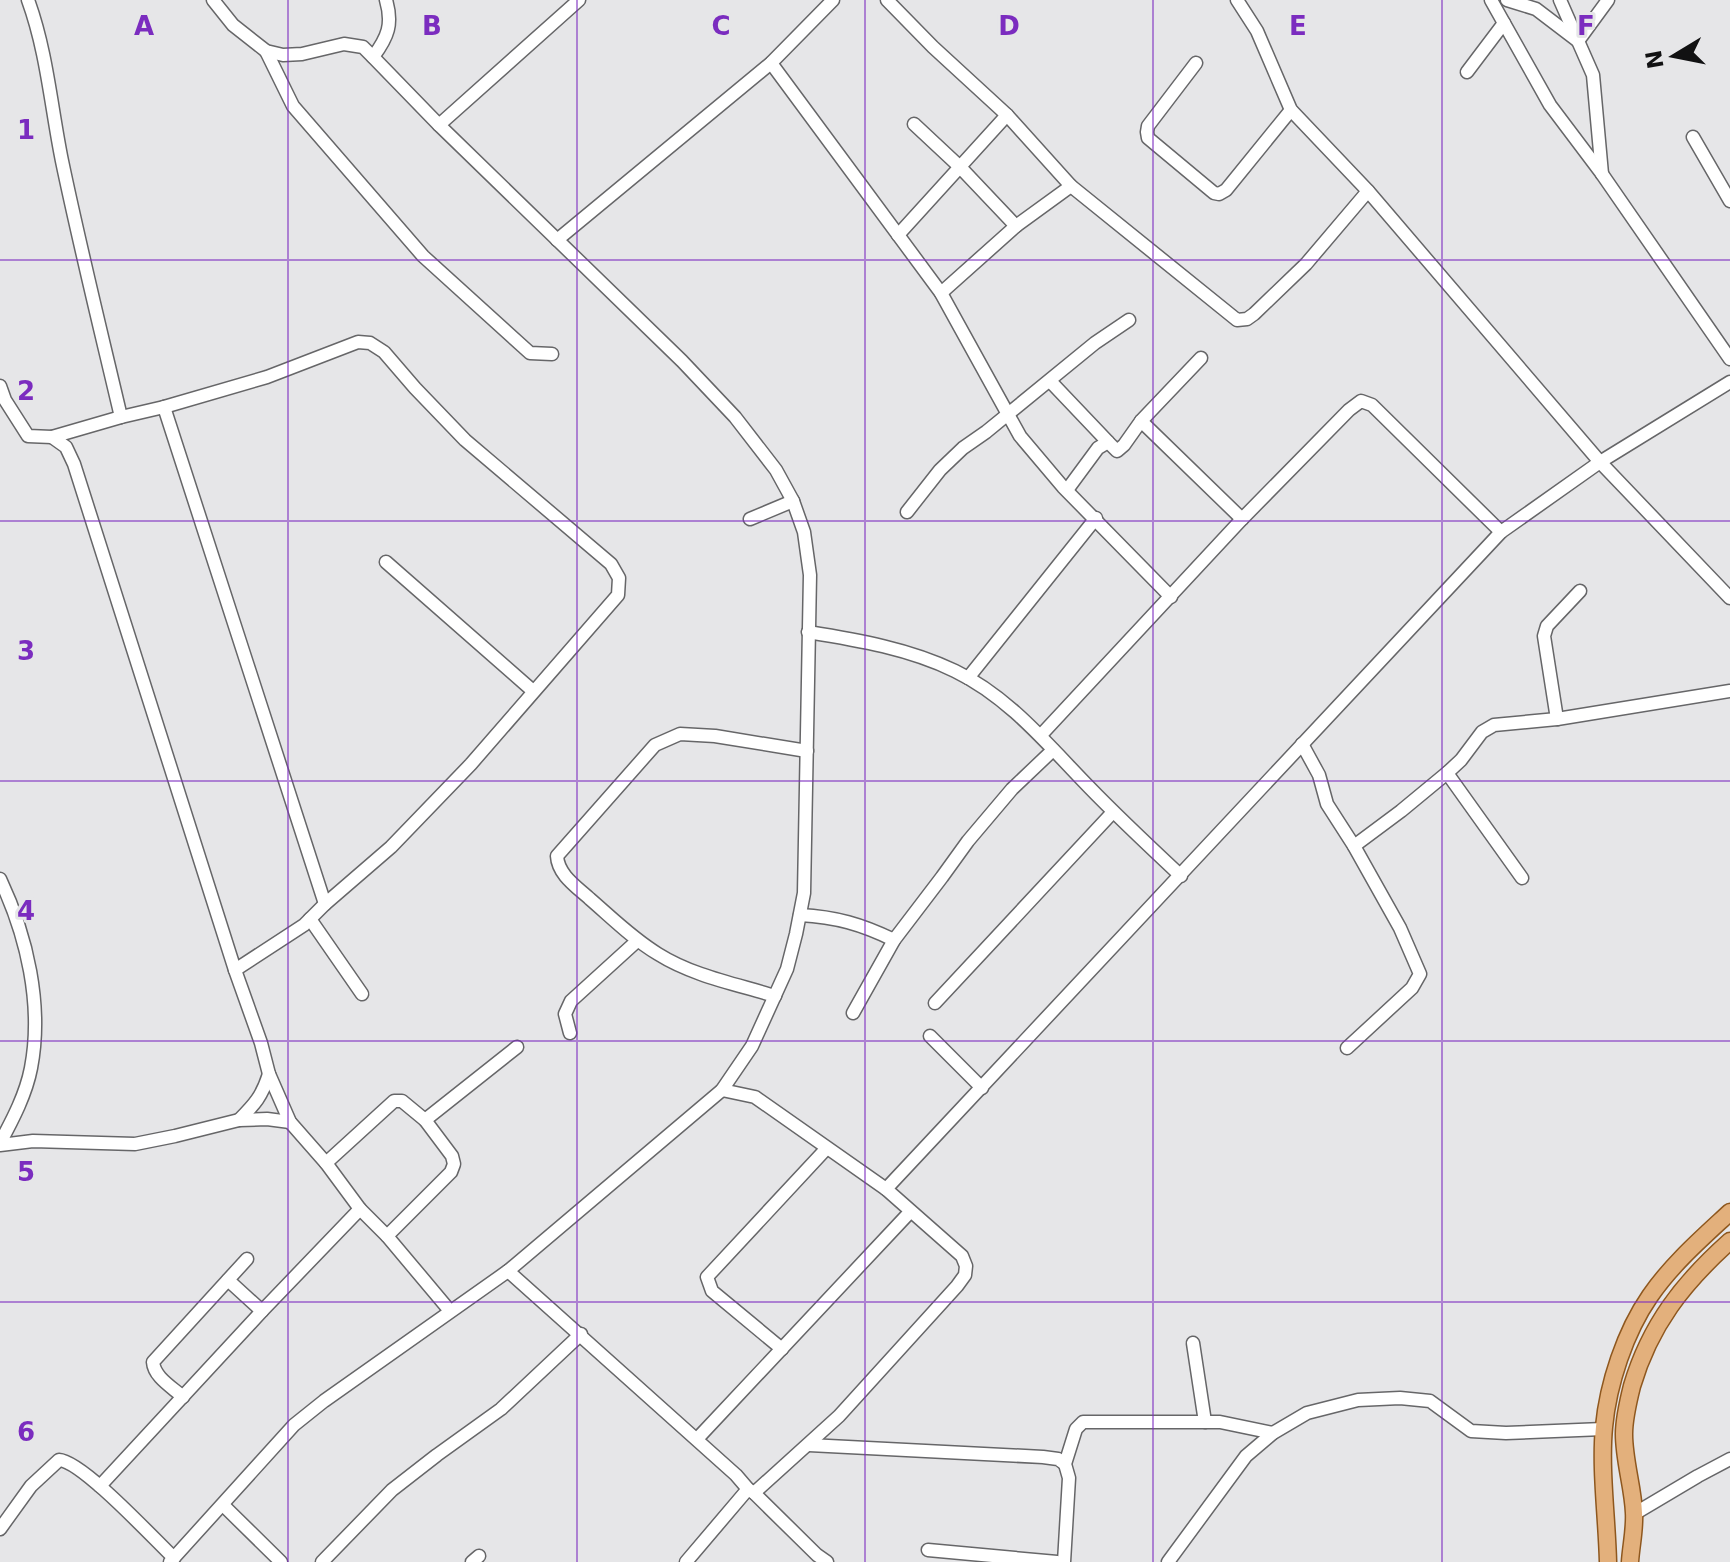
<svg xmlns="http://www.w3.org/2000/svg" width="1730" height="1562" font-family="'DejaVu Sans',sans-serif">
  <style>
    .lines { fill: none; stroke-linecap: round; stroke-linejoin: round }
    .minor-casing { stroke: #666668; stroke-width: 15 }
    .major-casing { stroke: #8e571e; stroke-width: 19 }
    .minor { stroke: #fff; stroke-width: 12 }
    .major { stroke: #e3b07c; stroke-width: 16 }
    .grid { fill: none; stroke: #7b2cbf; stroke-width: 2; stroke-opacity: 0.55 }
    .grid-label { font-size: 26px; text-anchor: middle; font-weight: bold; fill: #7b2cbf; stroke: #e6e6e8; stroke-width: 6; stroke-linejoin: round; paint-order: stroke }
  </style>
  <rect width="100%" height="100%" fill="#e6e6e8"/>
  <g class="lines">
    <defs>
      <g id="minor">
        <path d="M28 0C47 52 51 107 62 161 80 247 101 332 121 417"/>
        <path d="M887 0 933 47 1007 115 1071 186 1237 320 1247 319 1254 314 1306 264 1368 191"/>
        <path d="M1237 0 1257 31 1291 110 1368 191 1600 462 1730 598"/>
        <path d="M1491 0 1550 105 1602 174 1730 359"/>
        <path d="M1507 0 1536 9 1578 41 1608 0"/>
        <path d="M1560 0 1593 75 1602 174"/>
        <path d="M266 51 293 106 423 256 530 353 552 354"/>
        <path d="M373 57C388 37 393 24 386 0"/>
        <path d="M771 63 941 293 1020 436 1063 487 1171 597"/>
        <path d="M1196 63 1148 126 1147 132 1148 138 1214 193 1219 194 1226 190 1291 110"/>
        <path d="M1467 72 1504 23"/>
        <path d="M914 124 960 167 1016 226"/>
        <path d="M439 125 579 0"/>
        <path d="M1693 137 1730 201"/>
        <path d="M898 235 1007 115"/>
        <path d="M557 240 771 63 833 0"/>
        <path d="M941 293 1016 226 1071 186"/>
        <path d="M1050 381 1108 442"/>
        <path d="M0 386 5 400 28 436 52 437 121 417 164 407 267 377 358 342 370 343 384 352 415 388 465 440 611 564 619 578 618 595 471 764 391 847 325 904 304 925 235 970"/>
        <path d="M164 407 325 904"/>
        <path d="M1141 421 1242 519"/>
        <path d="M52 437 66 447 74 464 235 970 261 1043 269 1074 290 1122 326 1163 360 1209 387 1236 450 1311"/>
        <path d="M1067 490 1098 448 1108 442 1117 451 1124 445 1141 421 1201 358"/>
        <path d="M907 512 940 470 963 448 986 432 1095 343 1129 320"/>
        <path d="M750 519 793 501"/>
        <path d="M386 562 533 691"/>
        <path d="M808 632C858 640 910 649 955 671 1009 697 1048 745 1089 787 1118 817 1150 847 1181 876"/>
        <path d="M968 678 1096 518"/>
        <path d="M1557 719 1544 636 1547 626 1580 591"/>
        <path d="M1041 735 1242 519 1349 410 1361 401 1372 405 1501 532"/>
        <path d="M1302 744 1319 775 1327 804 1354 846 1400 928 1420 974 1412 988 1347 1048"/>
        <path d="M1447 773 1522 878"/>
        <path d="M1354 846 1401 811 1447 773 1461 760 1482 732 1494 725 1557 719 1730 691"/>
        <path d="M0 879C27 936 43 1005 31 1068 26 1094 13 1119 0 1143"/>
        <path d="M800 915C836 917 861 924 894 940"/>
        <path d="M310 919 362 994"/>
        <path d="M775 996C736 984 693 976 658 954 633 939 612 918 590 899 577 887 558 875 557 856L655 745 680 734 715 736 807 751"/>
        <path d="M935 1003 1113 812"/>
        <path d="M853 1013 894 940 942 877 968 841 1012 789 1053 750"/>
        <path d="M570 1033 565 1014 571 1001 637 941"/>
        <path d="M930 1036 982 1088"/>
        <path d="M722 1090 755 1097 886 1189 962 1256 966 1266 965 1275 957 1286 839 1416 754 1493"/>
        <path d="M239 1120C255 1104 262 1096 269 1074"/>
        <path d="M425 1120 517 1047"/>
        <path d="M0 1145 33 1141 135 1144 175 1136 239 1120 267 1119 290 1122"/>
        <path d="M326 1163 394 1101H402L425 1120 452 1156 454 1164 451 1172 387 1236"/>
        <path d="M886 1189 1501 532 1600 462 1730 382"/>
        <path d="M508 1271 736 1475 748 1489 754 1493 817 1555 827 1562"/>
        <path d="M228 1280 262 1311"/>
        <path d="M1193 1343 1205 1422"/>
        <path d="M782 1349 712 1291 707 1277 826 1149"/>
        <path d="M183 1397C172 1387 154 1377 153 1362L247 1259"/>
        <path d="M697 1439 910 1212"/>
        <path d="M809 1445 1043 1457 1058 1459 1065 1464"/>
        <path d="M100 1486 262 1311 360 1209"/>
        <path d="M223 1505 281 1562"/>
        <path d="M1634 1514 1698 1476 1730 1459"/>
        <path d="M0 1529 31 1486 59 1460C82 1461 153 1538 174 1558"/>
        <path d="M928 1550 1057 1562"/>
        <path d="M170 1562 294 1425 324 1401 508 1271 722 1090 752 1046 787 969 796 934 804 893 810 575 804 532 793 501 776 470 735 417 682 361 439 125 373 57 363 47 344 44 302 54 283 55 266 51 233 25 213 0"/>
        <path d="M322 1562 392 1490 437 1455 501 1409 581 1334"/>
        <path d="M472 1562 479 1556"/>
        <path d="M686 1562 748 1489"/>
        <path d="M1064 1562 1069 1478 1065 1464 1076 1429 1083 1422H1220L1273 1433"/>
        <path d="M1168 1562 1246 1456 1273 1433 1307 1413 1358 1400 1400 1398 1430 1401 1471 1431 1506 1433 1603 1429"/>
      </g>
      <g id="major">
        <path d="M1608 1562C1607 1519 1600 1469 1604 1427 1608 1384 1625 1332 1650 1296 1672 1264 1702 1238 1730 1212"/>
        <path d="M1630 1562C1631 1546 1635 1529 1634 1513 1633 1487 1624 1461 1624 1434 1624 1418 1628 1402 1632 1386 1650 1325 1683 1283 1730 1241"/>
      </g>
    </defs>
    <use href="#minor" class="minor-casing"/>
    <use href="#major" class="major-casing"/>
    <use href="#minor" class="minor"/>
    <use href="#major" class="major"/>
  </g>
  <path class="grid" d="M288 0V1562M577 0V1562M865 0V1562M1153 0V1562M1442 0V1562M0 260H1730M0 521H1730M0 781H1730M0 1041H1730M0 1302H1730"/>
  <g class="grid-label">
    <text x="144" y="35">A</text>
    <text x="432" y="35">B</text>
    <text x="721" y="35">C</text>
    <text x="1009" y="35">D</text>
    <text x="1298" y="35">E</text>
    <text x="1586" y="35">F</text>
    <text x="26" y="139">1</text>
    <text x="26" y="400">2</text>
    <text x="26" y="660">3</text>
    <text x="26" y="920">4</text>
    <text x="26" y="1181">5</text>
    <text x="26" y="1441">6</text>
  </g>
  <g transform="translate(1674 56) rotate(260)" stroke="#e6e6e8" stroke-width="6" paint-order="stroke">
  <path d="M0-6L14 30L0 20L-14 30Z" fill="#111112"/>
  <text y="-12" font-size="22" font-weight="bold" text-anchor="middle" fill="#111112">N</text>
  </g>
</svg>
